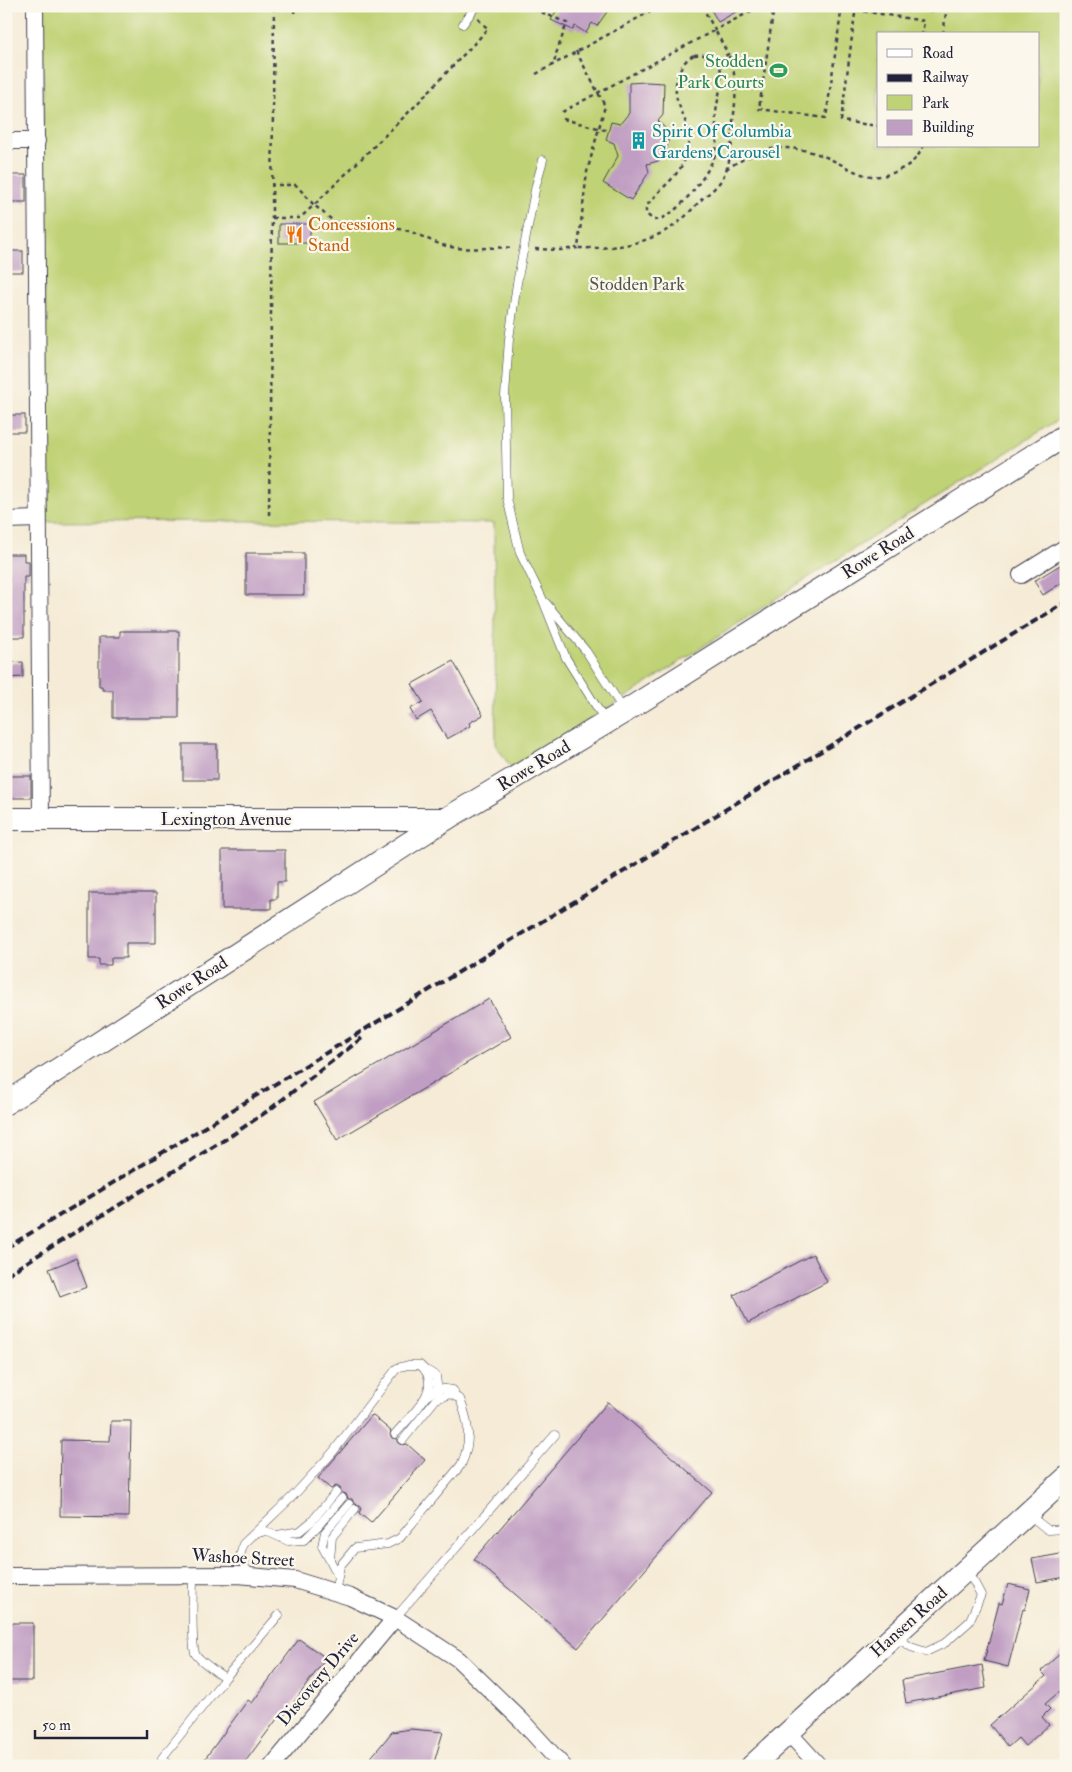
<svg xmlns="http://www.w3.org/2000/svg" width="1072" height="1772" font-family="'IM FELL Double Pica',serif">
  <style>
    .green { fill: #bfd275; stroke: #707a58; fill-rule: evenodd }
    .building { fill: #c09ec3 }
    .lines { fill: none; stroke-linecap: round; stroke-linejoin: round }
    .lane-casing { stroke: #424052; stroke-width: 9 }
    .street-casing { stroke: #424052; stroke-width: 18 }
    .secondary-casing { stroke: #424052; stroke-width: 24 }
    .path { stroke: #424052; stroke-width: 2.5; stroke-dasharray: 4 4; stroke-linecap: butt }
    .lane { stroke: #fff; stroke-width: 8 }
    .street { stroke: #fff; stroke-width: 16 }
    .secondary { stroke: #fff; stroke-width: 22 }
    .rail { stroke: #22223b; stroke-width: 4; stroke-dasharray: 8 4; stroke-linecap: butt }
    .labels { text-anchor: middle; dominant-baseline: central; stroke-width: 4.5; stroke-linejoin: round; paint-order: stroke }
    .leisure-label { font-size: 18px; fill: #27864d; stroke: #fbf7ec; text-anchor: end }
    .culture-label { font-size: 18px; fill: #0d838f; stroke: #fbf7ec; text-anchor: start }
    .food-label { font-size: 18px; fill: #c56008; stroke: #fbf7ec; text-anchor: start }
    .park-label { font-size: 18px; fill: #51574c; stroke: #fbf7ec }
    .street-label { font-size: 18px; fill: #22223b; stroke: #fbf7ec }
  </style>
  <rect width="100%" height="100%" fill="#fbf7ec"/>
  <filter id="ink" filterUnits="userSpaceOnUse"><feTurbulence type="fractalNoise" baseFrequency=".02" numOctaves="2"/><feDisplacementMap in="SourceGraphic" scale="10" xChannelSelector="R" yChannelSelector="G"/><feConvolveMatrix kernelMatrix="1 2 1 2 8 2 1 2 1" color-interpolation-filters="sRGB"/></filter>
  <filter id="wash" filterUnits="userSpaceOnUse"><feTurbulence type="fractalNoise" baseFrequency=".0096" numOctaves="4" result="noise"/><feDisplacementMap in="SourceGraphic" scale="20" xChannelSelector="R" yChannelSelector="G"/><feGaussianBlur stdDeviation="1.12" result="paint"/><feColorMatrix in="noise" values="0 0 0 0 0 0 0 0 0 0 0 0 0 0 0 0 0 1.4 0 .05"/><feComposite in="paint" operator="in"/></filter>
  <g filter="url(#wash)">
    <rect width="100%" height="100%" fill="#f5ebd6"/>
    <path class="green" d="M43 6H1066V415L792 588 631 694 511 768 496 745 494 523 247 521 45 522ZM878 34H1038V146H878Z"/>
    <g id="blocks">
      <g class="building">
        <path d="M559 6H611L597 26 592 23 586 33 575 26 573 30 551 20Z"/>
        <path d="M709 6H746L718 22Z"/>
        <path d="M646 82 664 83 663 115 658 121 666 129 668 141 666 152 658 161 647 164 649 172 631 200 603 183 618 156 614 143 606 140 611 122 620 124 629 113V83Z"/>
        <rect x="6" y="175" width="20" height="27"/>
        <rect x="279" y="224" width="31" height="19"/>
        <rect x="6" y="251" width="17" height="21"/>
        <rect x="6" y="415" width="19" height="17"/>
        <rect x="246" y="553" width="58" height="42"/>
        <path d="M6 554H24V561H29V577H24V637H6V602H9V577H6Z"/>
        <path d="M1060 565 1066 575V580L1043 595 1034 581Z"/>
        <path d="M120 631H179V718H113V690H102V686H99V637H120Z"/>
        <path d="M453 661 483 715 469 723 470 726 447 739 431 711 416 720 410 709 423 702 412 684Z"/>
        <path d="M23 662V677L6 678V663Z"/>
        <rect x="183" y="744" width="34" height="36"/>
        <rect x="6" y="776" width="25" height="22"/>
        <path d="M222 850H285V882H277V899H271V909H222Z"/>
        <path d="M89 893H156V943H126V958H111V965H99V959H89Z"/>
        <path d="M489 999 511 1037 337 1140 314 1102Z"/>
        <path d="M813 1254 827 1282 748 1323 734 1295Z"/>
        <path d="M76 1258 87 1287 60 1297 49 1269Z"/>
        <path d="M608 1402 712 1492 578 1648 474 1559Z"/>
        <path d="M372 1415 391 1431 390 1435 392 1438 398 1439V1442L402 1445 407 1444 425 1460 371 1523 359 1513 361 1509 359 1505 354 1504 352 1499H348L346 1494 342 1493 340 1488 336 1486 331 1489 318 1478Z"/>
        <path d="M111 1421H131L129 1517 60 1516 61 1440 110 1441Z"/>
        <path d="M1066 1553V1577L1037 1582 1032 1559Z"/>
        <path d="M1008 1584 1030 1589 1025 1610 1023 1609 1008 1667 984 1661 999 1603 1002 1604Z"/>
        <rect x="6" y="1623" width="27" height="58"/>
        <path d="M299 1639 326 1658 283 1717 280 1715 242 1766H212L204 1760 248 1700 252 1703Z"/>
        <path d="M1066 1648V1686L1045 1704 1050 1709 1042 1717 1049 1725 1025 1746 1018 1738 1008 1747 990 1725 1046 1676 1041 1671Z"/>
        <path d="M982 1665 986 1688 906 1703 902 1680Z"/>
        <path d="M411 1729 443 1732 433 1766H364L392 1732Z"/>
      </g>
    </g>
  </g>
  <g filter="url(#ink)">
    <use href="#blocks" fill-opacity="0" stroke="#424052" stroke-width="1"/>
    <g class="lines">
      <defs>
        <g id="lane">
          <path d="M463 24 476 6"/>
          <path d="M543 160 536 185 517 283 509 339 505 396 507 498 520 553 542 598 566 658 606 722"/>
          <path d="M546 603 586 651 623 709"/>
          <path d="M428 1371 436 1376 438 1392"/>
          <path d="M427 1396 438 1388 453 1390 454 1392"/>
          <path d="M1029 1515 1048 1530 1066 1529"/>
          <path d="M255 1534 266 1531 288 1541 304 1540 318 1526 342 1498"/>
          <path d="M277 1535 300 1531 312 1521 336 1492"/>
          <path d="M329 1559 322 1546 325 1532 349 1504"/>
          <path d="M252 1574 246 1569 240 1557 243 1544 294 1495 333 1452 397 1368 408 1365H420C446 1387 410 1416 395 1434"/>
          <path d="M193 1575C193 1590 191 1641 195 1653 199 1661 217 1672 225 1678L279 1615"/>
          <path d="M338 1576 330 1560 332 1537 355 1509"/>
          <path d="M335 1593 340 1566 355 1548 388 1544 400 1538 461 1465C472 1442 469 1422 460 1399L450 1394 436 1399 403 1440"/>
          <path d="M395 1618 555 1435"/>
          <path d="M896 1637 911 1647 926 1652 945 1643 969 1622 981 1595 974 1582 966 1572"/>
          <path d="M171 1766 162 1758 225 1678"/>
        </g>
        <g id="street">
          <path d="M35 6 41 820"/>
          <path d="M6 141H37"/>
          <path d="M6 520 38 519"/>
          <path d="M1021 575 1066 547"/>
          <path d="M6 1576 238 1575 295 1580 350 1597 395 1618 458 1659 521 1720 563 1766"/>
          <path d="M788 1732 819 1766"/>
          <path d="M272 1766 395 1618"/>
        </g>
        <g id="secondary">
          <path d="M6 819H446"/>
          <path d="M6 1103 446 819 624 712 1066 435"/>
          <path d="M752 1766 1066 1478"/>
        </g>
      </defs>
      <use href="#lane" class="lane-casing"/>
      <use href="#street" class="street-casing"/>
      <use href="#secondary" class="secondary-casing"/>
      <g class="path">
        <path d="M527 6 567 23 556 54 554 64"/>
        <path d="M702 6 715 30 757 8 756 6"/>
        <path d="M774 6 759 109 826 118 842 6"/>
        <path d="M823 6 842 9"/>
        <path d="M856 6 841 121 878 126"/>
        <path d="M897 6 932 12"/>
        <path d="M856 10 924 21 922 34"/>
        <path d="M294 13 295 6"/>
        <path d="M478 19 488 29 414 107 314 205C320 210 326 215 332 220 352 234 378 225 400 229 418 232 433 244 451 247 471 251 492 246 513 248"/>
        <path d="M943 34 947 6"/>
        <path d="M576 51 605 106 587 172 578 248C611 249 648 245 676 224 686 217 693 208 701 200 709 193 720 185 724 175 732 159 732 139 733 122 736 98 738 77 728 54"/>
        <path d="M694 55C735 51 718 90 716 113 715 125 718 139 716 151 712 171 674 221 654 220L646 214V207C659 188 682 176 687 152 689 145 690 136 688 129 685 119 680 109 677 99 673 84 679 62 694 55Z"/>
        <path d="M536 74 660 6"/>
        <path d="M562 112 715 30 728 54 717 62"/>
        <path d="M563 119 609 131"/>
        <path d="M726 169C744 158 765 147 787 148 801 149 815 152 828 158 856 171 871 186 903 168 913 163 919 156 923 146"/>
        <path d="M272 218H300L314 205 296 185H272"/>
        <path d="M535 249 560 250 578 248"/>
        <path d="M269 515 274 6"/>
      </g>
      <use href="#lane" class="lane"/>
      <use href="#street" class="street"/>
      <use href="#secondary" class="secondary"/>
      <g class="rail">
        <path d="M6 1248 1066 602"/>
        <path d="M6 1275 229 1137 269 1110 362 1038"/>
      </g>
    </g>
  </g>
  <defs>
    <symbol id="stadium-bare" viewBox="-9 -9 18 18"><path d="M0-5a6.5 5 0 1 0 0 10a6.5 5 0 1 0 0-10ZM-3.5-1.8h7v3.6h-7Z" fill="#2e9e5b" stroke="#fbf7ec" stroke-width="2.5" paint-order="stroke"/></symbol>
    <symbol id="building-bare" viewBox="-9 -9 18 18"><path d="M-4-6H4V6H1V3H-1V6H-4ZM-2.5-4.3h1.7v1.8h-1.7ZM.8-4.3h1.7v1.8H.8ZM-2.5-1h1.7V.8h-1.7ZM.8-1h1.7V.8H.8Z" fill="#0f9aa8" stroke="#fbf7ec" stroke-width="2.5" paint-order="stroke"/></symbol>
    <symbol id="restaurant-bare" viewBox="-9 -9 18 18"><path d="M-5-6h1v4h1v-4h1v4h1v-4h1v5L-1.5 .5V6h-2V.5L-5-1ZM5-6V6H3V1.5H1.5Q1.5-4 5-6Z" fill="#e8710a" stroke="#fbf7ec" stroke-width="2.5" paint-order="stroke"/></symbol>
  </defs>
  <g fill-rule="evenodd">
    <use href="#stadium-bare" x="766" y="58" width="25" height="25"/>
    <use href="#building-bare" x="626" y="128" width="25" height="25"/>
    <use href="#restaurant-bare" x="282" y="222" width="25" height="25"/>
  </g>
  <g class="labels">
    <g class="leisure-label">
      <text x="764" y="61">Stodden<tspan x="764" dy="21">Park Courts</tspan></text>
    </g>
    <g class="culture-label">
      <text x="652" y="131">Spirit Of Columbia<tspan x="652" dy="21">Gardens Carousel</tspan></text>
    </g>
    <g class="food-label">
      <text x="308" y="224">Concessions<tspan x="308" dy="21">Stand</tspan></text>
    </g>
    <g class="park-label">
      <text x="637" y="284">Stodden Park</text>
    </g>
    <g class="street-label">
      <text transform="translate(878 553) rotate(-32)">Rowe Road</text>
      <text transform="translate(534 766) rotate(-31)">Rowe Road</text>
      <text x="226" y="819">Lexington Avenue</text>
      <text transform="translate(192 983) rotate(-33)">Rowe Road</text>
      <text transform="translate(243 1558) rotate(3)">Washoe Street</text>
      <text transform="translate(909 1622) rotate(-42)">Hansen Road</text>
      <text transform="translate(318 1679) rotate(-50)">Discovery Drive</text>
    </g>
  </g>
  <rect width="1072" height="1772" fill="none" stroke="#fbf7ec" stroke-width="25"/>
  <rect x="877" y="32" width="162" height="115" fill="#fbf7ec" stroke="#a4a2a5"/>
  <rect x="887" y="49" width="25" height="8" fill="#ffffff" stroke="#a4a2a5"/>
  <text x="922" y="58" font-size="15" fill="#22223b">Road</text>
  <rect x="887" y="74" width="25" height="8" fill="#22223b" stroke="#a4a2a5"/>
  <text x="922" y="82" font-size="15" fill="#22223b">Railway</text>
  <rect x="887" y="95" width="25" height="15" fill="#bfd275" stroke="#a4a2a5"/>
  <text x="922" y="108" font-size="15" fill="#22223b">Park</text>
  <rect x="887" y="120" width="25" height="15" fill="#c09ec3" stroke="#a4a2a5"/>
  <text x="922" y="132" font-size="15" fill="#22223b">Building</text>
  <path d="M35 1730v8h112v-8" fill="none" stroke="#22223b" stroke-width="2.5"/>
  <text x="42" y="1730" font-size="15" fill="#22223b" stroke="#fbf7ec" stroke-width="4" paint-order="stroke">50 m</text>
</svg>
